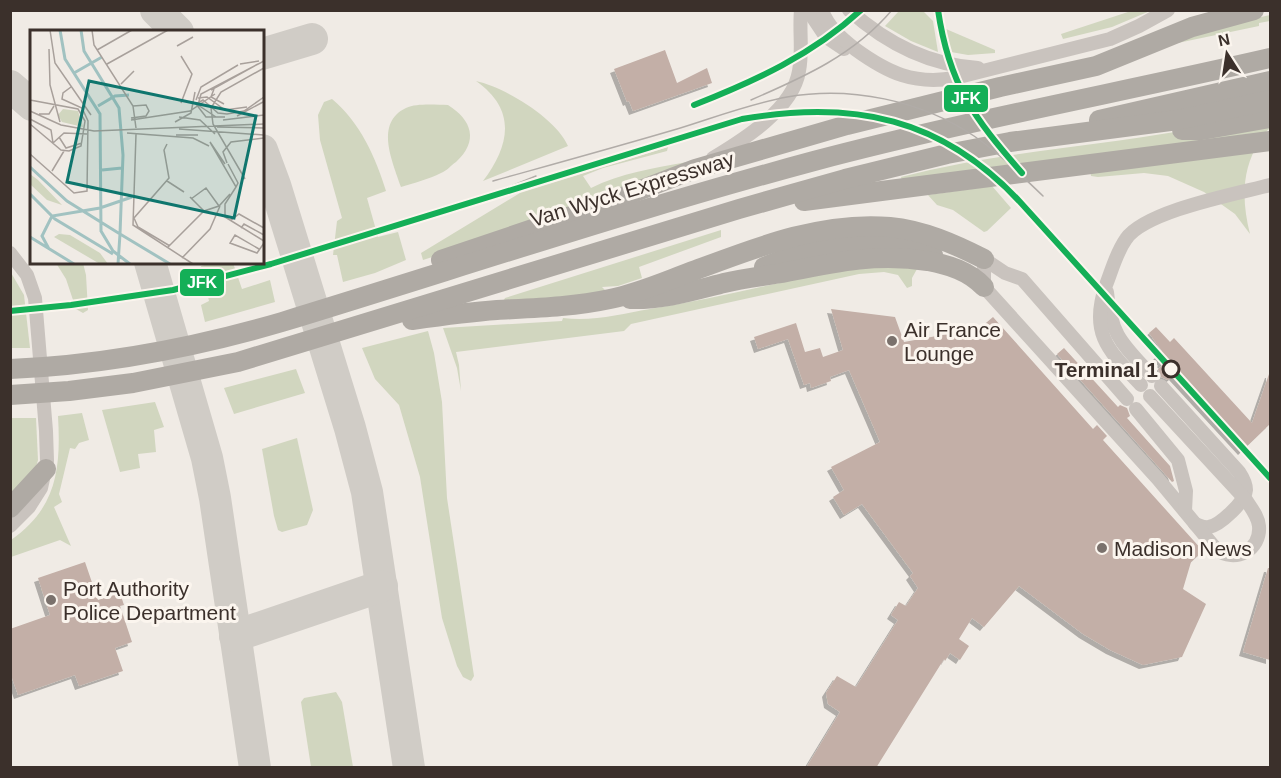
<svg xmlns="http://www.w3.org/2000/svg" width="1281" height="778" font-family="Arial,sans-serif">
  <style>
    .green { fill: #d1d6bf }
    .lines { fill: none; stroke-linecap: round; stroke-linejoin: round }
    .taxiway { stroke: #d0ccc6; stroke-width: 32 }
    .building { fill: #c3afa7; filter: url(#shadow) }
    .minor { stroke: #c9c3be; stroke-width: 14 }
    .highway { stroke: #afaaa4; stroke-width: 20 }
    .tram { stroke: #b1aca8; stroke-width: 1.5 }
    .rail-1-casing { stroke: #fbf5ee; stroke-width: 10 }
    .rail-1 { stroke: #14af57; stroke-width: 6 }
    .poi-dot { fill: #7a716c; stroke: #fbf5ee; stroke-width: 2 }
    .stop-dot { fill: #fbf5ee; stroke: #3b302b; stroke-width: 3 }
    .labels { text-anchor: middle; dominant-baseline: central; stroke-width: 6; stroke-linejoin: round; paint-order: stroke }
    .street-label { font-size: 21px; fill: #3b302b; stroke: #fbf5ee }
    .poi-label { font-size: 21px; fill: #3b302b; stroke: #fbf5ee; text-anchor: start }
    .stop-label { font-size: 21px; font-weight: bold; fill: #3b302b; stroke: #fbf5ee; text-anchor: end }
    .inset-river { fill: none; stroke: #a1c2c1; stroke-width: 3 }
    .inset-road { fill: none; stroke: #a8a09b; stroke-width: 1.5 }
    .view { fill: #0f766e; fill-opacity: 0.15; stroke: #0f766e; stroke-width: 3 }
    .inset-edge { fill: none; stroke: #3b302b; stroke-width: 3 }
    .line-badge { stroke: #fbf5ee; stroke-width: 2 }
    .badge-label { font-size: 16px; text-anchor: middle; font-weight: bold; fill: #fff }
  </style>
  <defs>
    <filter id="shadow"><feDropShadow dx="-4" dy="4" stdDeviation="0" flood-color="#0004"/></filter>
  </defs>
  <rect width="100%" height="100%" fill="#f0ebe5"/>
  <g class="green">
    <path d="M899 11H923L933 21 938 52 911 41 885 26Z"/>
    <path d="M1131 11H1150L1112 27 1063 39 1061 34Z"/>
    <path d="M1270 15V21L1259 23V26L1173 44 1172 37Z"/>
    <path d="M946 29 995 50V53L968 55 951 52Z"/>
    <path d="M476 81C504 87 556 118 568 146L483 181C510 145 517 110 476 81Z"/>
    <path d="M332 99C360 122 376 158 386 191L367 198 378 237 398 232 406 260 375 273 343 282 337 255H333L337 221 342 218 320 140 318 115 324 102Z"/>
    <path d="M448 105C472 120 479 141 456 162 451 165 447 171 441 173 429 179 414 183 401 187 393 162 374 123 406 108 417 103 436 105 448 105Z"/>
    <path d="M1270 112V128C1265 132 1262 137 1259 142 1241 171 1242 202 1250 234L1235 214 1204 192 1168 176 1144 173 1098 177 1091 176 1089 159 902 180 901 177C993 153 1088 147 1181 131 1211 127 1241 118 1270 112Z"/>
    <path d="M668 147 667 151 603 168 583 176 591 188C621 173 654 168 687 162L578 210 423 260 421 253 520 193Z"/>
    <path d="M992 186 1011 208 987 231 984 232 953 210 937 205 928 195Z"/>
    <path d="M721 230V237L639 267 642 278 618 286 602 287 607 292 570 299 504 300 505 298Z"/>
    <path d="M56 263H83L86 275 88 310 83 313 76 309 66 279Z"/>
    <path d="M212 263H233L242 289 270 280 275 302 205 322 201 305 209 301 201 266Z"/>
    <path d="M882 265 917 269 912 278V286L907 288 898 275 884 272 859 274 631 324 624 331 456 352 459 365 461 391 457 368 443 328 562 321 563 318C592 322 621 314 650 309 728 297 804 274 882 265Z"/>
    <path d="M10 271 24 295 30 348H11Z"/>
    <path d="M428 331 434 353 442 402 447 498 474 676 471 681 463 677 457 666 442 618 420 477 399 405 375 379 362 348Z"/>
    <path d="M296 369 305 393 234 414 224 388Z"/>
    <path d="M155 402 164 427 154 430 156 452 138 454 140 468 120 472 102 410Z"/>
    <path d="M82 413 89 440 79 443 75 449 70 448 59 494 62 502 54 507 71 546 60 540 11 557V540C57 508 61 468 58 416Z"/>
    <path d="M11 418H36L38 460 35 471 11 513Z"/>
    <path d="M297 438 313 510 307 525 282 532 278 530 274 516 262 449Z"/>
    <path d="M336 692 342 702 353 767H311L301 702 304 698Z"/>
  </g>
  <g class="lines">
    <g class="taxiway">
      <path d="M156 10 178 32"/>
      <path d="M262 54 312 39"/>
      <path d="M10 86 32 105"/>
      <path d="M262 150 275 185 350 428 367 492 409 768"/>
      <path d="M150 262 207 458 215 498 255 768"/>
      <path d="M235 636 382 586"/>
    </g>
  </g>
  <g class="building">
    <path d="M665 50 677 83 707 68 712 83 633 111 629 101 627 102 614 69Z"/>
    <path d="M831 309 895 317 904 342 980 328 993 317 1093 429 1097 425 1107 436 1103 440 1203 551 1191 562 1183 589 1206 604 1182 657 1143 665 1110 650 1083 634 1019 586 984 627 972 618 959 639 969 646 960 660 950 653 945 661 944 659 876 768H806L840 712 828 704 826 693 837 676 856 687 898 620 891 615 899 602 906 606 918 588 910 576 913 573 862 504 844 515 833 497 844 490 831 467 880 442 849 370 830 377 831 381 811 388 810 383 804 385 788 339 758 349 754 337 796 323 805 352 820 348 823 357 843 350Z"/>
    <path d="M1156 327 1170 342 1174 338 1252 423 1269 374H1270V424L1242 451 1173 376 1168 380 1161 377 1158 369 1163 365 1161 363 1162 362 1157 356 1162 351 1149 333Z"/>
    <path d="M1064 348 1118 407 1120 405 1127 408 1130 416 1127 418 1170 466 1174 481 1172 482 1057 354Z"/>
    <path d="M85 562 98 600 120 593 124 605 120 606 132 642 115 648 123 671 79 686 75 675 18 695 10 672V629L50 615 38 578Z"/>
    <path d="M1268 568H1270V660L1243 652Z"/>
  </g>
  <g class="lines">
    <g class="minor">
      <path d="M808 10 826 37 844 49"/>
      <path d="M822 10C828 27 841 38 855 49 888 73 914 85 955 78L1110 39 1139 26 1168 10"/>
      <path d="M849 10C886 43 928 65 978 68"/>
      <path d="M713 158C743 140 793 109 799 71 803 51 799 31 801 10"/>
      <path d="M10 253 27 275 35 298 46 431 47 461 41 488 29 507 10 526"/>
      <path d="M1107 292C1111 337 1123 344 1152 376"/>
      <path d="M1141 385C1109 351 1089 334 1106 285 1112 270 1116 253 1126 239 1145 211 1236 194 1270 185"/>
      <path d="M1161 386 1239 472C1243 478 1246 483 1246 490 1245 502 1220 525 1209 527 1204 528 1199 525 1195 524"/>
      <path d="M1127 399 1022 279 1005 273 984 259V287L1158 479 1216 549C1235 564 1261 550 1259 526 1258 516 1251 508 1246 500L1150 396"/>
      <path d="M1136 409 1178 460 1186 491 1185 511"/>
    </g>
    <g class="highway">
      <path d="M1099 120 1270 81"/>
      <path d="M1182 130H1202L1270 118"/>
      <path d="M804 201 1270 141"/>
      <path d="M441 260 586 211 695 169 847 125 1000 87 1096 66 1192 27 1254 10"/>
      <path d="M764 267C815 246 881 226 933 255"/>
      <path d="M630 299C663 300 692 291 724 283 745 278 766 276 787 272 836 262 877 253 928 261 949 265 969 271 984 287"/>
      <path d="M412 320C440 316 469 312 497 310 535 308 573 307 610 299 640 293 668 280 696 270 757 247 823 221 890 227 923 230 954 244 984 259"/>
      <path d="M10 369C103 365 193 348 282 322 459 268 635 209 814 161 965 121 1118 93 1270 58"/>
      <path d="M10 395 69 391 133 383 238 362 739 209 845 179 947 154 1010 142 1178 120 1270 100"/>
      <path d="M10 508 46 469"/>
    </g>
    <g class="tram">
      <path d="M751 100C804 77 854 55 892 10"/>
      <path d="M493 181C554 164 616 147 677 129 713 118 749 104 787 97 851 86 920 100 974 136 999 153 1021 175 1043 196"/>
      <path d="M486 196 536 176"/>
    </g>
    <defs>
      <g id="rail-1">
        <path d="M938 10C949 85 974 118 1022 173"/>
        <path d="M694 105C755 81 812 55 861 10"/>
        <path d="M10 311 71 305 173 290 271 264 742 119C853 100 942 117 1021 203L1270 478"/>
      </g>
    </defs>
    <use href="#rail-1" class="rail-1-casing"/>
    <use href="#rail-1" class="rail-1"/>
  </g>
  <g class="poi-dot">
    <circle cx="892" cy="341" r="6"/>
    <circle cx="1102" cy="548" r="6"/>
    <circle cx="51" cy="600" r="6"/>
  </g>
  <circle class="stop-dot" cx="1171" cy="369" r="8"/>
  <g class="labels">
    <g class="street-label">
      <text transform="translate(632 189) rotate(-17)">Van Wyck Expressway</text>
    </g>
    <g class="poi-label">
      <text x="904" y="329">Air France<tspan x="904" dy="24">Lounge</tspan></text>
      <text x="1114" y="548">Madison News</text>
      <text x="63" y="588">Port Authority<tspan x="63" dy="24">Police Department</tspan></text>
    </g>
    <g class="stop-label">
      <text x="1158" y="369">Terminal 1</text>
    </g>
  </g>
  <g transform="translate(30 30)">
    <rect width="234" height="234" fill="#f0ebe5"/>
    <path d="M33 79 48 81 53 97 32 92 28 85ZM0 144 8 150 32 175 17 170 0 154ZM29 204 40 205 70 223 78 234H70L24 207Z" fill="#d1d6bf"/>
    <path class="inset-river" d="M30 0 35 29 70 84 71 201 83 221 100 234M51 0 54 21 89 78 93 125 90 204 140 234M44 43 72 27M68 76 85 66 99 65M0 137 37 171 90 204 88 234M72 140 92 138M0 164 25 189 83 224M0 207 44 234M19 219 12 206 22 186 70 178 102 167"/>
    <path class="inset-road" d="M20 0 25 33 61 85M62 0 64 15 103 76 106 98M147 16 163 7M19 19 20 55 30 92M67 20 102 0M77 34 138 0M210 34 229 31M91 54 104 41M184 59 181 67 194 74M181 60 228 34M168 68 177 67 195 80 217 77M0 70 48 79 55 91 51 116 39 121 31 120 0 94M166 70 171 57 208 35M151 73 162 44 151 26M166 74 173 70 188 83 197 84 214 81 234 67M166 74 176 87H195M0 81 31 95 64 101 234 94M9 84H19L24 76M207 86 233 72M149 87 170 90 185 104M186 87 168 75 171 64 234 31M101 88 116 86 119 81 116 75 103 76M0 89 21 100 23 113M101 90 160 81 185 64M193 90 234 85M145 92 161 83 165 62M187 97 234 98M149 99 234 105M97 103 163 108 179 116M106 104 103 195 163 234M146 105H168M29 107 36 118 52 113M23 113 34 103 57 104M137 114 134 120 139 148 104 188 108 197 140 216M0 124 44 163 57 161 58 91 52 78 32 69 33 63 41 57M197 133 193 122 201 112 234 108M195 134 180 112 206 157 208 153 198 134M22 141 34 121M215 149 183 94 181 78 191 62 234 38M137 151 154 162M206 157 195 174V187L234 211M160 167 174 181M161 169 176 158 189 176M200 191 209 184 234 198M211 198 214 194 234 205M138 217 174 181 189 176 200 164M229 219 205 205 200 213 227 223 234 213M152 228 180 199 190 176"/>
    <path class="view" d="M59 51 226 86 204 188 37 152Z"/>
    <rect width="234" height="234" class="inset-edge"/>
  </g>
  <g class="line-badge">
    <rect x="943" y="84" width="46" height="29" rx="6" fill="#14af57"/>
    <rect x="179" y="268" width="46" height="29" rx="6" fill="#14af57"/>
  </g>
  <g class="badge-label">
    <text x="966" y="104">JFK</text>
    <text x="202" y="288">JFK</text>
  </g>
  <rect width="1281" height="778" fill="none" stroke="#3b302b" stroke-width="24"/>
  <g transform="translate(1227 54) rotate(348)" stroke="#fbf5ee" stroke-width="4.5" paint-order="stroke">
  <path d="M0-4.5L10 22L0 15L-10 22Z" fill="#3b302b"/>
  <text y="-9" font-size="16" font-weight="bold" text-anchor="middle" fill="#3b302b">N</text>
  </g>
</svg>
